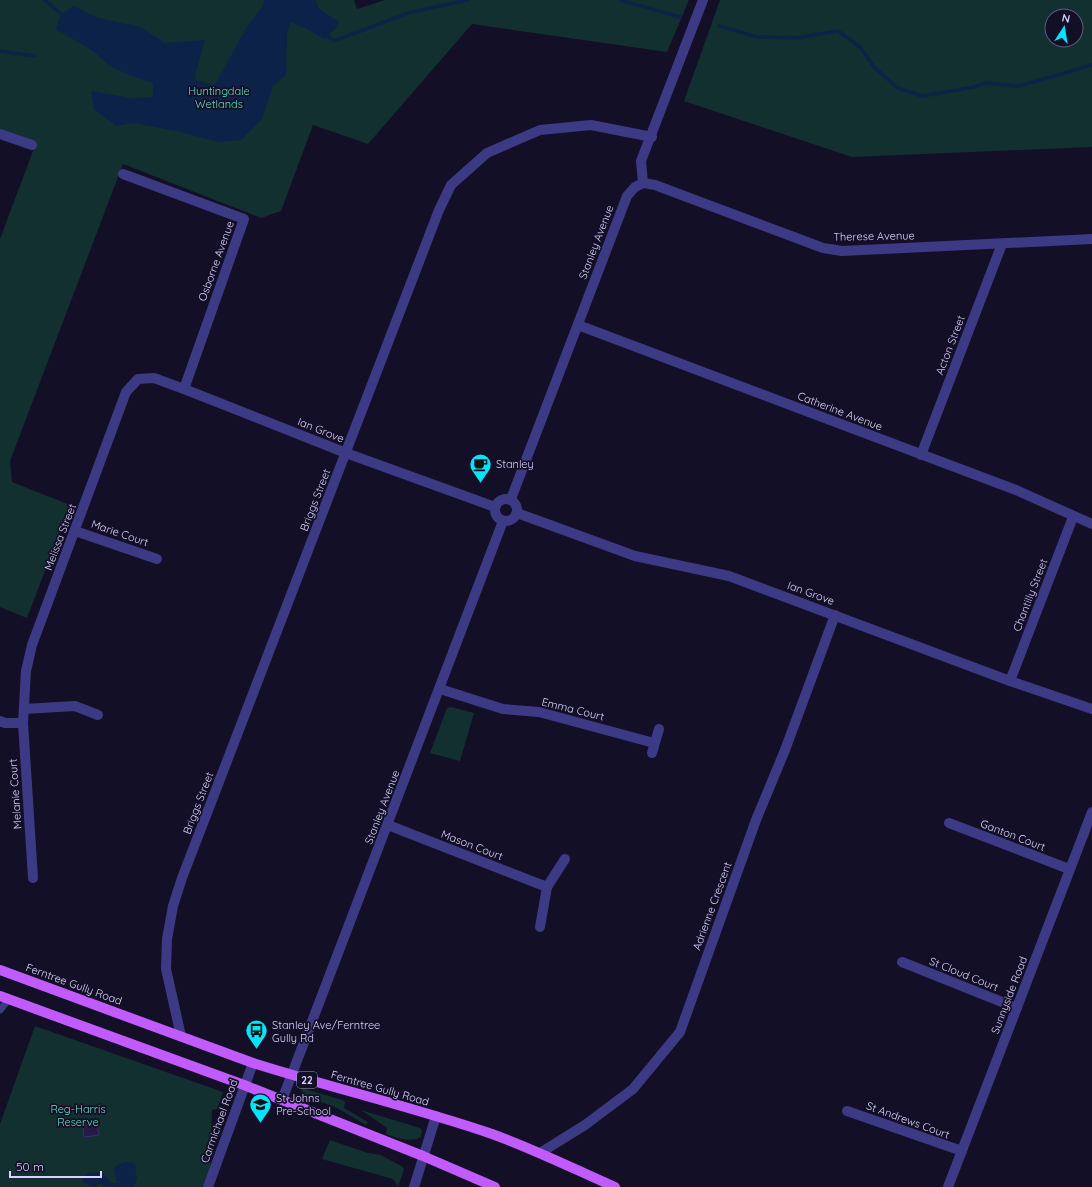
<svg xmlns="http://www.w3.org/2000/svg" width="1092" height="1187" font-family="Quicksand,sans-serif">
  <style>
    .green { fill: #12302f; fill-rule: evenodd }
    .water { fill: #0c2248 }
    .lines { fill: none; stroke-linecap: round; stroke-linejoin: round }
    .stream { stroke: #0c2248; stroke-width: 3.5 }
    .building { fill: #241b47; stroke: #3b2d73 }
    .service { stroke: #3d3a85; stroke-width: 7 }
    .minor { stroke: #3d3a85; stroke-width: 10 }
    .primary { stroke: #c25bff; stroke-width: 10 }
    .labels { text-anchor: middle; dominant-baseline: central; stroke-width: 3.5; stroke-linejoin: round; paint-order: stroke }
    .shield { fill: #130f26; stroke: #9e99be; stroke-width: 1 }
    .shield-label { font-size: 10px; font-weight: bold; fill: #d9d4ff }
    .park-label { font-size: 11px; fill: #5fe0c0; stroke: #130f26 }
    .street-label { font-size: 11px; fill: #d9d4ff; stroke: #130f26 }
    .poi-label { font-size: 11px; fill: #d9d4ff; stroke: #130f26; text-anchor: start }
  </style>
  <rect width="100%" height="100%" fill="#130f26"/>
  <g class="green">
    <path d="M0 0H354L357 9 385 0H689L667 52 472 24 368 144 313 125 281 211 261 218 123 164 10 461 12 482 70 505 27 618 0 607V239L36 143 0 129Z"/>
    <path d="M720 0H1092V147L852 157 684 101ZM1052 16H1076V40H1052Z"/>
    <path d="M451 707 474 713 460 761 430 753 447 708Z"/>
    <path d="M35 1026 223 1092 217 1109 212 1110 210 1180 208 1187H0V1124Z"/>
    <path d="M302 1088 342 1100 345 1102 344 1108 368 1122 366 1125 337 1108 301 1094Z"/>
    <path d="M361 1110 420 1128 422 1130 421 1137C409 1143 398 1138 386 1134L387 1128Z"/>
    <path d="M330 1140 368 1153 381 1155 403 1167 404 1169 398 1187 393 1179 322 1159Z"/>
  </g>
  <g class="water">
    <path d="M264 0H316L318 8 339 22 335 29 324 39 309 30 291 22 287 32 286 75 273 86 262 119 241 140 219 142 176 131 134 123 116 126 94 109 91 91 131 98 153 97V83L132 76 110 66 93 51 73 39 56 30 61 14 74 6 98 18 141 27 165 43 205 40 194 79 214 86 248 25 263 6Z"/>
    <path d="M127 1162 134 1163 137 1168 135 1171 137 1178 134 1187H110L100 1184 93 1187 85 1184 82 1180C89 1170 93 1172 104 1174L111 1183H117L114 1168 119 1164Z"/>
  </g>
  <g class="lines">
    <g class="stream">
      <path d="M45 0 61 14"/>
      <path d="M620 0 680 17"/>
      <path d="M719 26 758 37 796 38 838 31 860 47 875 68 898 88 922 96 974 87 985 83 1019 86 1092 65"/>
      <path d="M324 34 334 41 408 13 468 0"/>
      <path d="M0 51 34 56"/>
    </g>
  </g>
  <path class="building" d="M97 1124 99 1135 84 1137 83 1126Z"/>
  <g class="lines">
    <path class="service" d="M0 1010 9 999"/>
    <g class="minor">
      <path d="M0 134 32 145"/>
      <path d="M123 174 244 219 184 389"/>
      <path d="M643 183 655 185 823 248 842 251 1092 239"/>
      <path d="M578 325 1016 490 1092 524"/>
      <path d="M921 455 1002 244"/>
      <circle cx="506" cy="510" r="11"/>
      <path d="M511 499 627 196 635 187 643 183 641 161 703 0"/>
      <path d="M517 513 635 556 729 576 1010 681 1092 709"/>
      <path d="M75 531 157 559"/>
      <path d="M1010 681 1073 517"/>
      <path d="M440 689 503 709 539 712 654 743"/>
      <path d="M24 709 75 706 98 715"/>
      <path d="M0 721 5 723H23"/>
      <path d="M652 753 659 729"/>
      <path d="M949 823 1069 869"/>
      <path d="M388 825 547 887"/>
      <path d="M33 878 23 723 26 671 32 645 126 392 138 379 154 378 184 389 346 453 495 507"/>
      <path d="M540 927 547 887 565 859"/>
      <path d="M902 962 1017 1008"/>
      <path d="M181 1036 166 969 167 939 173 906 182 878 439 210 451 185 487 153 540 130 591 125 652 137"/>
      <path d="M282 1100 503 521"/>
      <path d="M847 1111 962 1151"/>
      <path d="M540 1153 585 1125 633 1089 680 1032 756 820 785 750 835 615"/>
      <path d="M208 1187 253 1063"/>
      <path d="M414 1187 436 1116"/>
      <path d="M948 1187 1092 812"/>
    </g>
    <g class="primary">
      <path d="M0 970 253 1063C332 1088 413 1107 492 1134 534 1149 574 1169 615 1187"/>
      <path d="M0 996 244 1085 423 1156 495 1187"/>
    </g>
  </g>
  <defs>
    <symbol id="cafe-pin" viewBox="-11 -11 22 30"><path d="M0 17L-7.5 6A9.5 9.5 0 1 1 7.5 6Z" fill="#00e5ff" stroke="#130f26"/><path d="M-5.5-4.5H6V0H3Q3 3.5 0 3.5H-2.5Q-5.5 3.5-5.5 0ZM3-3.2v2h1.7v-2ZM-6 4.5H4V6H-6Z" fill="#111"/></symbol>
    <symbol id="bus-pin" viewBox="-11 -11 22 30"><path d="M0 17L-7.5 6A9.5 9.5 0 1 1 7.5 6Z" fill="#00e5ff" stroke="#130f26"/><path d="M-5-6H5V4H4V6H2V4H-2V6H-4V4H-5ZM-3.5-4V0h7V-4ZM-3.5 1.2v1.5H-2V1.2ZM2 1.2v1.5H3.5V1.2Z" fill="#111"/></symbol>
    <symbol id="school-pin" viewBox="-11 -11 22 30"><path d="M0 17L-7.5 6A9.5 9.5 0 1 1 7.5 6Z" fill="#00e5ff" stroke="#130f26"/><path d="M0-5L7-2L0 1L-7-2ZM-4 1L0 2.5L4 1V4Q0 6-4 4Z" fill="#111"/></symbol>
  </defs>
  <g fill-rule="evenodd">
    <use href="#cafe-pin" x="468" y="452" width="25" height="34"/>
    <use href="#bus-pin" x="244" y="1018" width="25" height="34"/>
    <use href="#school-pin" x="248" y="1092" width="25" height="34"/>
  </g>
  <g class="labels">
    <rect class="shield" x="297" y="1072" width="20" height="16" rx="3"/>
    <g class="shield-label">
      <text x="307" y="1080">22</text>
    </g>
    <g class="park-label">
      <text x="219" y="91">Huntingdale<tspan x="219" dy="13">Wetlands</tspan></text>
      <text x="78" y="1109">Reg-Harris<tspan x="78" dy="13">Reserve</tspan></text>
    </g>
    <g class="street-label">
      <text transform="translate(874 236) rotate(-1)">Therese Avenue</text>
      <text transform="translate(596 242) rotate(-69)">Stanley Avenue</text>
      <text transform="translate(216 261) rotate(-70)">Osborne Avenue</text>
      <text transform="translate(950 345) rotate(-69)">Acton Street</text>
      <text transform="translate(840 411) rotate(21)">Catherine Avenue</text>
      <text transform="translate(321 430) rotate(22)">Ian Grove</text>
      <text transform="translate(315 500) rotate(-69)">Briggs Street</text>
      <text transform="translate(120 533) rotate(19)">Marie Court</text>
      <text transform="translate(60 537) rotate(-69)">Melissa Street</text>
      <text transform="translate(811 593) rotate(20)">Ian Grove</text>
      <text transform="translate(1030 595) rotate(-69)">Chantilly Street</text>
      <text transform="translate(573 709) rotate(14)">Emma Court</text>
      <text transform="translate(15 794) rotate(-94)">Melanie Court</text>
      <text transform="translate(198 803) rotate(-69)">Briggs Street</text>
      <text transform="translate(382 807) rotate(-69)">Stanley Avenue</text>
      <text transform="translate(1013 835) rotate(21)">Ganton Court</text>
      <text transform="translate(472 845) rotate(21)">Mason Court</text>
      <text transform="translate(712 906) rotate(-70)">Adrienne Crescent</text>
      <text transform="translate(964 974) rotate(22)">St Cloud Court</text>
      <text transform="translate(74 984) rotate(20)">Ferntree Gully Road</text>
      <text transform="translate(1009 995) rotate(-69)">Sunnyside Road</text>
      <text transform="translate(380 1088) rotate(16)">Ferntree Gully Road</text>
      <text transform="translate(908 1120) rotate(20)">St Andrews Court</text>
      <text transform="translate(219 1121) rotate(-70)">Carmichael Road</text>
    </g>
    <g class="poi-label">
      <text x="496" y="464">Stanley</text>
      <text x="272" y="1025">Stanley Ave/Ferntree<tspan x="272" dy="13">Gully Rd</tspan></text>
      <text x="276" y="1098">St Johns<tspan x="276" dy="13">Pre-School</tspan></text>
    </g>
  </g>
  <g transform="translate(1064 28) rotate(12)"><circle r="19" fill="#130f26" stroke="#625e7d"/>
  <path d="M0-3L7 15L0 10L-7 15Z" fill="#00e5ff"/>
  <text y="-6" font-size="11" font-weight="bold" text-anchor="middle" fill="#d9d4ff">N</text>
  </g>
  <path d="M10 1171v6h91v-6" fill="none" stroke="#d9d4ff" stroke-width="2"/>
  <text x="16" y="1171" font-size="12" fill="#d9d4ff" stroke="#130f26" stroke-width="3" paint-order="stroke">50 m</text>
</svg>
